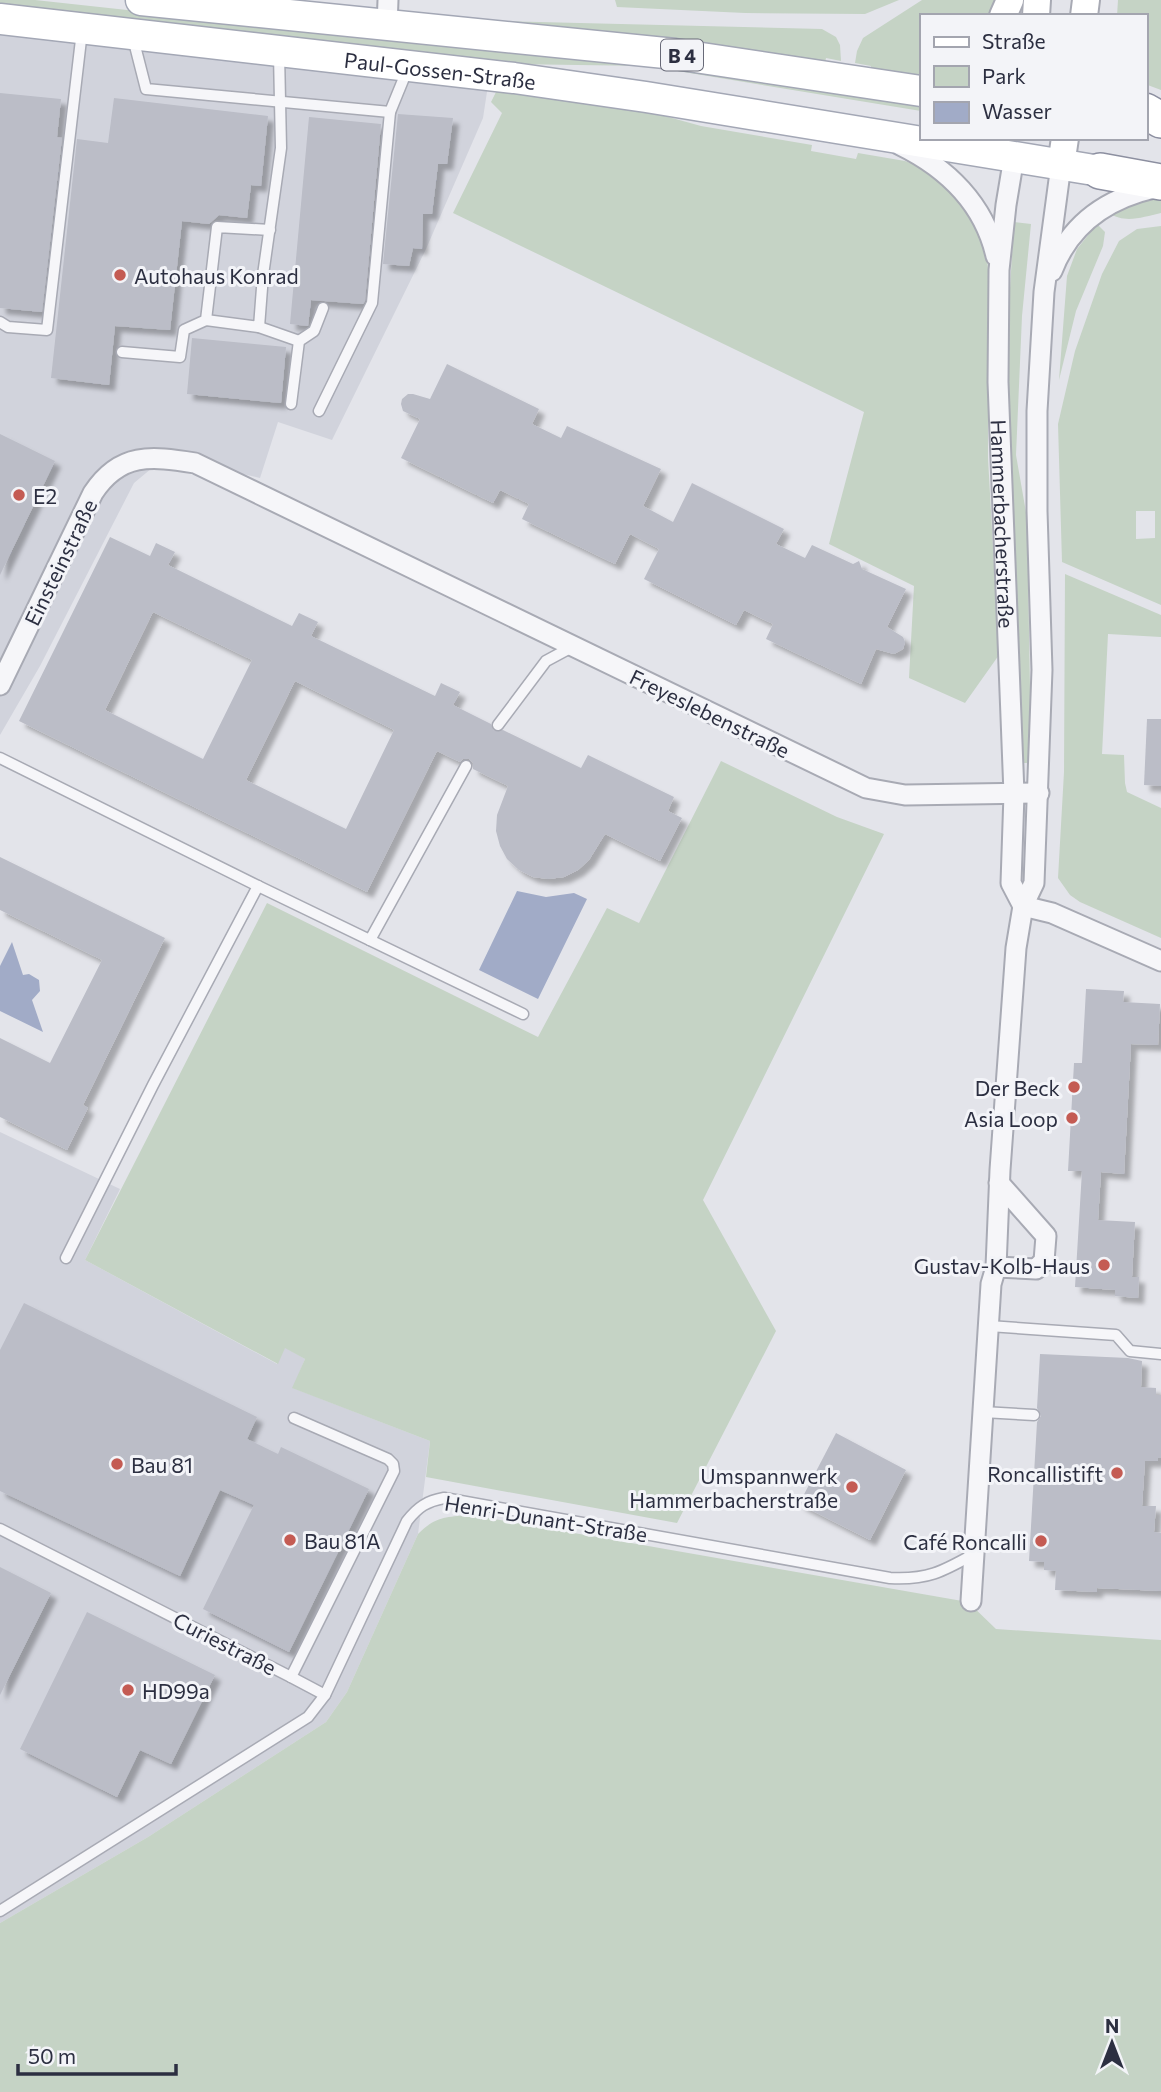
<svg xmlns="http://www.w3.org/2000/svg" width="1161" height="2092" font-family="Commissioner,sans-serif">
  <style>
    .built { fill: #d1d3dc }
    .green { fill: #c5d3c5; fill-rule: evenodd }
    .water { fill: #a1abc7 }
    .building { fill: #bbbdc7; fill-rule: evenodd; filter: url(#shadow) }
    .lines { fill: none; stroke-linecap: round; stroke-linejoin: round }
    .lane-casing { stroke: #a8aab4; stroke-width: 13 }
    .street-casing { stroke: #a8aab4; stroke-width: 23 }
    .secondary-casing { stroke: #a8aab4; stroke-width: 30 }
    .primary-casing { stroke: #a3a7b5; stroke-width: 33 }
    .highway-casing { stroke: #8c8fa0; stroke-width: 38 }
    .lane { stroke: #f6f6f9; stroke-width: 10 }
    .street { stroke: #f6f6f9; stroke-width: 19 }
    .secondary { stroke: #fff; stroke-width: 26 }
    .primary { stroke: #fff; stroke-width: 30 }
    .highway { stroke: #fff; stroke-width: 35 }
    .poi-dot { fill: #c45b53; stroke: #f3f4f8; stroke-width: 2.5 }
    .labels { text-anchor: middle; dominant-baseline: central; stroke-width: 6; stroke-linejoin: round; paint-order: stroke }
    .shield { fill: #f3f4f8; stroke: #686a78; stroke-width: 2 }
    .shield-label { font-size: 19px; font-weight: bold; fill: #2c2f41 }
    .street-label { font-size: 21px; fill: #2c2f41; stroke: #f3f4f8 }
    .poi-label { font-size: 21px; fill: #2c2f41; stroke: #f3f4f8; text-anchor: end }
  </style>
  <defs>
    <filter id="shadow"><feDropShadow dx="6" dy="6" stdDeviation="2" flood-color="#0004"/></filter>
  </defs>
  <rect width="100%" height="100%" fill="#e3e4ea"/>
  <g class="built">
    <path d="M0 8 492 59 483 118 426 249 332 440 278 422 260 478 195 463 164 458 134 483 40 666 0 735Z"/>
    <path d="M0 1132 120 1189 85 1260 277 1364 285 1347 305 1359 293 1388 430 1441 418 1534 347 1692 326 1722 148 1837 0 1923Z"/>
  </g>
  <g class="green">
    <path d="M0 0H35L420 42 601 55 921 101V111L647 66 509 64 0 6Z"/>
    <path d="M615 0H899L865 14 745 13 617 7Z"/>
    <path d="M922 0H995L989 16H921V75L912 78 871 72V66L855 63 857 51 863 38Z"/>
    <path d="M1118 0H1161V90L1145 84V16H1117Z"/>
    <path d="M499 21 822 29 836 37 840 45 841 61 826 58 825 64 495 25Z"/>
    <path d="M498 88 643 110 701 126 812 145 811 151 856 159 858 153 905 161 921 167 962 199 986 244 988 269V458L999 655 965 703 909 678 914 586 829 544 864 412 453 213 502 113 491 102Z"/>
    <path d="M1161 196V213C1143 217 1125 224 1109 213L1122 205Z"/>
    <path d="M1014 222 1031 224 1022 316 1016 455 1027 518 1031 745 1029 763H1023L1009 398 1008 321Z"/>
    <path d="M1097 224 1105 232 1103 246 1076 311 1059 380 1067 276 1077 249Z"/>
    <path d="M1161 226V605L1062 562 1058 424 1075 351 1102 274 1119 241 1137 229ZM1136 511H1155V538L1136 539Z"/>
    <path d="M1065 574 1161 615V637L1108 634 1102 754 1124 755 1125 783 1127 792 1161 808V938L1080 902 1070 895 1058 878 1064 772Z"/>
    <path d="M721 761 837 817 884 834 703 1200 776 1331 677 1523 426 1477 430 1441 292 1388 305 1359 285 1348 278 1364 85 1260 267 903 538 1037 607 908 639 923Z"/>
    <path d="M471 1515 968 1602 996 1629 1161 1640V2092H0V1923L148 1837 326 1722 347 1692 418 1534C436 1516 446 1517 471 1515Z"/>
  </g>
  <g class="water">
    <path d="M517 891 546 897 574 893 587 899 538 999 479 970Z"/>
    <path d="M12 942 23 975 29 974 39 980 40 991 32 1000 43 1032 0 1011V966Z"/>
  </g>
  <g class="building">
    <path d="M0 93 61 99 57 137 62 138 42 312 0 308Z"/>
    <path d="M114 98 268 116 261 186 251 185 247 218 219 215 209 224 182 221 170 330 115 326 109 385 51 378 77 139 108 143Z"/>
    <path d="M398 114 453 118 447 164H438L432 214H423L422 249 413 248 409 266 383 264Z"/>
    <path d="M309 117 381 124 365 301 363 304 311 300 308 326 290 324Z"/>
    <path d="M192 338 286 347 281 403 187 394Z"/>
    <path d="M447 364 539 409 532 424 561 438 567 426 661 469 643 506 673 522 692 483 784 529 776 544 805 558 812 545 853 564 859 561 862 569 906 589 887 627 903 637 905 642 903 649 894 654 876 649 861 684 766 639 773 624 744 610 736 625 644 579 659 549 630 534 615 564 522 519 529 504 500 490 493 503 401 458 420 419 403 411 401 404 402 399 408 394H413L430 399Z"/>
    <path d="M0 434 55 461 0 575Z"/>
    <path d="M110 537 150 556 156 543 175 552 168 565 292 626 299 613 318 622 311 636 435 696 441 683 460 692 453 705 491 724 494 731 503 730 581 768 588 755 674 797 668 811 682 818 660 861 605 834 589 860 578 870 564 877 548 879 533 877 519 870 507 859 500 846 496 831 497 815 508 786 473 769V763L469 759H463L460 762 437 751 367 892 19 721ZM153 612 252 660 203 759 105 710ZM295 681 394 730 346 829 246 780Z"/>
    <path d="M1147 719H1161V786L1144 785Z"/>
    <path d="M0 857 165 938 83 1105 88 1108 67 1150 0 1117V1038L50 1063 102 960 0 910Z"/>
    <path d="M1086 989 1124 991 1123 1002 1160 1004 1158 1045 1131 1044 1124 1174 1101 1172 1098 1220 1135 1222 1132 1277H1139L1138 1298 1115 1296V1290L1075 1287 1082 1171H1068L1074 1063H1082Z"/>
    <path d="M24 1303 257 1417 247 1439 278 1454 281 1447 369 1489 289 1652 203 1609 254 1505 220 1490 180 1576 0 1491V1350Z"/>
    <path d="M1040 1354 1128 1358 1142 1361 1141 1387 1156 1388V1395H1161V1458H1158V1461H1145L1142 1506H1156L1154 1532 1161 1533V1591L1097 1588V1592L1055 1590 1056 1571 1044 1570V1562L1029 1561 1037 1422 1041 1416 1037 1408Z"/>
    <path d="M836 1433 906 1470 870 1540 799 1504Z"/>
    <path d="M0 1567 51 1593 0 1695Z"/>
    <path d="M87 1612 215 1675 171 1764 140 1750 117 1797 20 1749Z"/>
  </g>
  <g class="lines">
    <defs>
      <g id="lane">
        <path d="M133 38 146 89 390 112 408 68"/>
        <path d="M206 320 259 327 263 275 281 148 279 54"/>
        <path d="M0 322 8 327 47 330 82 31"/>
        <path d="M259 327 299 341"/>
        <path d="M122 352 180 357 184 330 206 320 217 227 270 230"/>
        <path d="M291 404 299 341 314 331 323 308"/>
        <path d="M319 411 372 303 390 112"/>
        <path d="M498 725 546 661 572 647"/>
        <path d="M0 758 258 886 523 1014"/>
        <path d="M370 940 466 766"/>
        <path d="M66 1258 153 1085 258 886"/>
        <path d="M989 1326 1116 1335 1130 1351 1161 1354"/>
        <path d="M983 1412 1034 1415"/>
        <path d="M0 1529 291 1677 394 1471 393 1464 388 1459 294 1418"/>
        <path d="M291 1677 325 1695"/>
        <path d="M0 1911 308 1717 325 1695 407 1521C418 1507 427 1501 444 1498L890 1578C927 1580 942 1572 974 1554"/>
      </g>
      <g id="street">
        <path d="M387 26 388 0"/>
        <path d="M900 145C947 168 984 204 996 256"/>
        <path id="s1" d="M1014 157 1006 205 999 270 998 382 1014 794 1011 883 1023 906"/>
        <path d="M1052 271C1070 224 1106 199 1154 188"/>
        <path d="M0 685 93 493C120 452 151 456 195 463L866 788 905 795 1039 793"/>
        <path d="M1023 906 1052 913 1161 961"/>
        <path d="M996 1267 1036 1269 1044 1261 1046 1236 999 1183"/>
        <path d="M971 1601 991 1284 996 1267 1000 1170 1016 948 1023 906 1034 883 1042 670 1037 511V411L1044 292 1061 165"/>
      </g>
      <g id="secondary">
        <path d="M1003 16 1010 0"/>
        <path d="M1036 16 1037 0"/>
        <path d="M1084 16 1086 0"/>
        <path d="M1061 165 1065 138"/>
      </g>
      <g id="primary">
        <path d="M141 0 675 54 921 91"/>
        <path id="s2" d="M0 19 514 78 646 97 1100 171"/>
      </g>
      <g id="highway">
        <path d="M1145 111 1161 120"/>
        <path d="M1100 171 1161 182"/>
      </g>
    </defs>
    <use href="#lane" class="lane-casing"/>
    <use href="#street" class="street-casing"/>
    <use href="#secondary" class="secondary-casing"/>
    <use href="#primary" class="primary-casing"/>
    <use href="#highway" class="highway-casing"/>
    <use href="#lane" class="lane"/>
    <use href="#street" class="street"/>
    <use href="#secondary" class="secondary"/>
    <use href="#primary" class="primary"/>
    <use href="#highway" class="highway"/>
  </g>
  <g class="poi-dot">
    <circle cx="120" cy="275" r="7"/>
    <circle cx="19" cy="495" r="7"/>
    <circle cx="1074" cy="1087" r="7"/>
    <circle cx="1072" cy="1118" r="7"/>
    <circle cx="1104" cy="1265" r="7"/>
    <circle cx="117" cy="1464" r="7"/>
    <circle cx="1117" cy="1473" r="7"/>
    <circle cx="852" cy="1487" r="7"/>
    <circle cx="290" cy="1540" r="7"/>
    <circle cx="1041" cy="1541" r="7"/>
    <circle cx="128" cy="1690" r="7"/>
  </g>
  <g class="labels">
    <rect class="shield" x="661" y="39.5" width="42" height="31" rx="5"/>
    <g class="shield-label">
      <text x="682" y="55">B 4</text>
    </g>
    <g class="street-label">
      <text stroke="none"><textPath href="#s2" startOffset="443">Paul-Gossen-Straße</textPath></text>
      <text stroke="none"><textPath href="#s1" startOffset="368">Hammerbacherstraße</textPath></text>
      <text transform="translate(60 562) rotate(-64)">Einsteinstraße</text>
      <text transform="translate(710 713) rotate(26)">Freyeslebenstraße</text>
      <text transform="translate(546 1518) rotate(9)">Henri-Dunant-Straße</text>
      <text transform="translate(225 1643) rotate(27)">Curiestraße</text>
    </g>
    <g class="poi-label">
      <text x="134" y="275" text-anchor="start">Autohaus Konrad</text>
      <text x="33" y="495" text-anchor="start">E2</text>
      <text x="1060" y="1087">Der Beck</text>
      <text x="1058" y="1118">Asia Loop</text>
      <text x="1090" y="1265">Gustav-Kolb-Haus</text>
      <text x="131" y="1464" text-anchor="start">Bau 81</text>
      <text x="1103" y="1473">Roncallistift</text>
      <text x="838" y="1475">Umspannwerk<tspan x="838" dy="24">Hammerbacherstraße</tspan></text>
      <text x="304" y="1540" text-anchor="start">Bau 81A</text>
      <text x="1027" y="1541">Café Roncalli</text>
      <text x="142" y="1690" text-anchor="start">HD99a</text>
    </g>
  </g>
  <rect x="920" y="14" width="228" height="126" fill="#f3f4f8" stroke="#a3a5af" stroke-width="2"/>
  <rect x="934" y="37" width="35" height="10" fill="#ffffff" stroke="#a3a5af" stroke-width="2"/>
  <text x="982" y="49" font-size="21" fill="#2c2f41">Straße</text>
  <rect x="934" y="66" width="35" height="21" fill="#c5d3c5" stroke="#a3a5af" stroke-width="2"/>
  <text x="982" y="84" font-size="21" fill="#2c2f41">Park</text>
  <rect x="934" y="102" width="35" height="21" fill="#a1abc7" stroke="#a3a5af" stroke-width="2"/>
  <text x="982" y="119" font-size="21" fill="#2c2f41">Wasser</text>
  <g transform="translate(1112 2043)" stroke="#f3f4f8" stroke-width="5" paint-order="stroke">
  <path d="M0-5L12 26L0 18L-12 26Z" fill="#2c2f41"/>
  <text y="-10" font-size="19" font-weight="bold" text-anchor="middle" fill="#2c2f41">N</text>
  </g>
  <path d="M18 2064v10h158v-10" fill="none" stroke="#2c2f41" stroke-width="3.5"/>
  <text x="28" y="2064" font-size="21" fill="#2c2f41" stroke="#f3f4f8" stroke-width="5" paint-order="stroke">50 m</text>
</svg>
